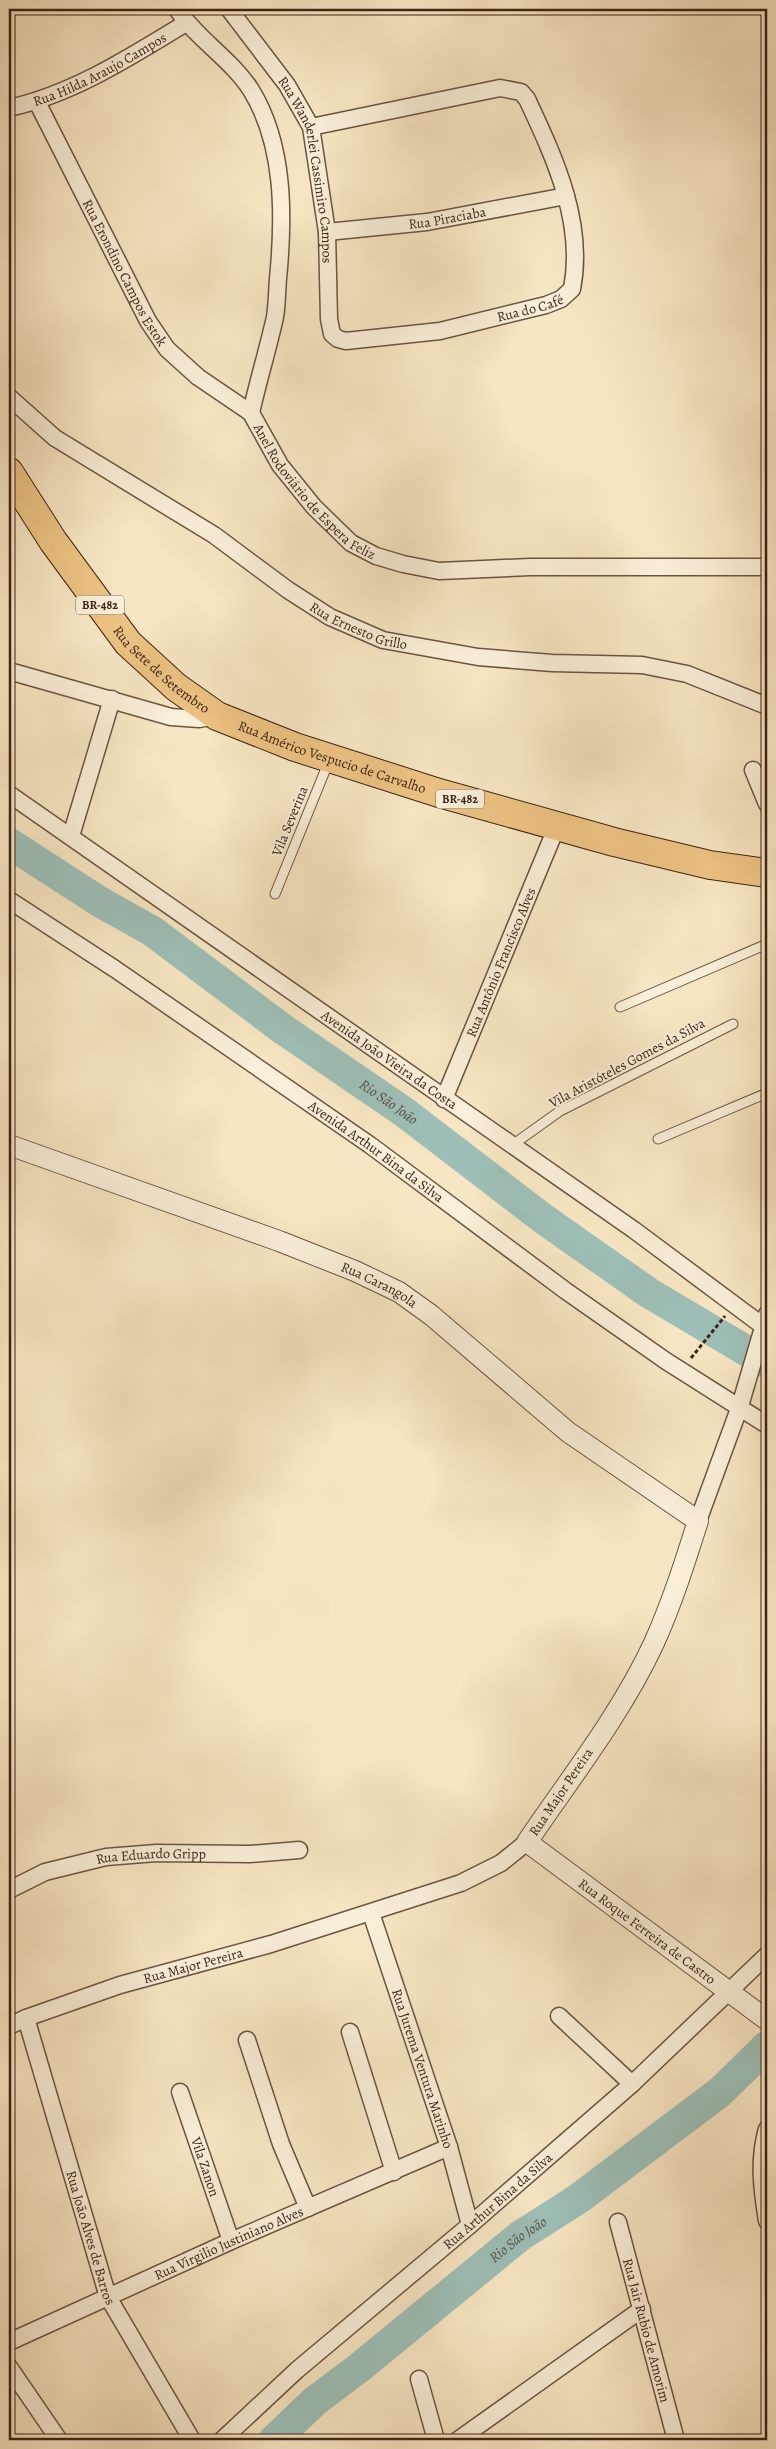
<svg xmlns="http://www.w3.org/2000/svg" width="776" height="2449" font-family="Alegreya,serif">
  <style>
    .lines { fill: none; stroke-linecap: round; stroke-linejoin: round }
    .river { stroke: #9dbfb7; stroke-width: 31 }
    .service-casing { stroke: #6c5440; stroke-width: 11 }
    .minor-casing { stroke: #6c5440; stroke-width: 19 }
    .tertiary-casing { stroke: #6c5440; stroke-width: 22 }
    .trunk-casing { stroke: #3d2315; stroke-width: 30 }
    .path { stroke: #3d2315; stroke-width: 3; stroke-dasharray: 4 2.5; stroke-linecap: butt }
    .service { stroke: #faefd8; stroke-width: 9 }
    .minor { stroke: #faefd8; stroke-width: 16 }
    .tertiary { stroke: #faefd8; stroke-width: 20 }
    .trunk { stroke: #ecc382; stroke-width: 28 }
    .labels { text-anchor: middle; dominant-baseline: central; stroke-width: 4; stroke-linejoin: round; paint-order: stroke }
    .shield { fill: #faefd8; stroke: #766050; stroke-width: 1 }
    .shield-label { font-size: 12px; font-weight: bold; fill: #3d2315 }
    .street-label { font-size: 14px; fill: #3d2315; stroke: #faefd8 }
    .water-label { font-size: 15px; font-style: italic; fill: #5a5246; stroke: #faefd8 }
  </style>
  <rect width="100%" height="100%" fill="#f7e6c3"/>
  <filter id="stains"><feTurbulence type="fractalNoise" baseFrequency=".004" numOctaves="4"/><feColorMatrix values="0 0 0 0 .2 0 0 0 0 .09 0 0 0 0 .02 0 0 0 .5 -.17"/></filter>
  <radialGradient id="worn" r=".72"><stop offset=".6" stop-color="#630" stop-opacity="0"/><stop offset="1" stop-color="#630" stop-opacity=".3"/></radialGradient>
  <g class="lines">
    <g class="river">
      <path id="s1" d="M9 843 100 902 152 931 284 1030 404 1112 545 1220 649 1293 767 1363"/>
      <path id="s2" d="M274 2440 315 2401 360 2367 520 2236 578 2199 720 2092 767 2046"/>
    </g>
    <defs>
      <g id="service">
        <path d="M275 894 329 761"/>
        <path d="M620 1007 767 944"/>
        <path d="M658 1139 767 1093"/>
        <path d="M511 1146 560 1111 733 1024"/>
      </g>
      <g id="minor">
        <path id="s3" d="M177 9C197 39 232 60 251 90 285 145 284 217 278 279 277 291 277 305 275 317 268 349 258 381 251 413L280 465 314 507 351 543 376 556 403 564 439 571 530 567H767"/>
        <path id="s4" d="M229 9 287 85 311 127 327 232 329 319 332 334 338 339 346 341 440 331 546 305 561 299 572 289C585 222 554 157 527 99L521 92 500 88 311 127"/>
        <path id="s5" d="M37 102 148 321 167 349 198 377 251 413"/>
        <path id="s6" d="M9 108C73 94 130 57 186 23"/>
        <path id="s7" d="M327 232 427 222 566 196"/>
        <path id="s8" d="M9 397 55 438 214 535 288 590 330 617 383 640 478 657 552 663 642 665 687 674 767 706"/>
        <path d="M9 671 171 717 199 719 217 716"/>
        <path d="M753 770 767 804"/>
        <path id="s9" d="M9 794 634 1230 767 1329"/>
        <path d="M71 836 112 699"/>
        <path id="s10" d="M9 900 115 969 370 1145 566 1291 666 1361 767 1425"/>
        <path id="s11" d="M444 1099 557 826"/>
        <path d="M698 1521 740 1406 767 1314"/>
        <path id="s12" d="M9 1890 45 1872 106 1857 156 1853 250 1854 299 1850"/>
        <path id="s13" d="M371 1913 449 2147 470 2225"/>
        <path d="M559 2016 632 2084"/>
        <path id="s14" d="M26 2018 108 2297 192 2440"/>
        <path id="s15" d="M9 2026 26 2018 120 1985 271 1944 461 1883 501 1863 527 1842"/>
        <path d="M350 2032 394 2172"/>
        <path d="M247 2040 281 2144 308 2208"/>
        <path id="s16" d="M180 2092 231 2241"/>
        <path d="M767 2129C758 2160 762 2190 767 2221"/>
        <path id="s17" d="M618 2222 676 2440"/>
        <path id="s18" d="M9 2342 231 2241 449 2147"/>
        <path d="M9 2367 59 2440"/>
        <path d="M419 2379 436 2440"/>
        <path id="s19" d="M222 2440 297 2370 470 2225 632 2084 767 1955"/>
        <path d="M458 2440 642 2309"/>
      </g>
      <g id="tertiary">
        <path id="s20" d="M9 1145 279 1241 355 1271 399 1292 431 1315 568 1432 698 1521C685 1562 672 1603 654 1643 621 1714 571 1777 527 1842L767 2020"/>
      </g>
      <g id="trunk">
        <path id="s21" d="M9 472 53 541 128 643 176 687 217 716 295 747 439 793 614 842 710 865 767 873"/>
      </g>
    </defs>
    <use href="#service" class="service-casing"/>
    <use href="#minor" class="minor-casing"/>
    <use href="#tertiary" class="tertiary-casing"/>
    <use href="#trunk" class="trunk-casing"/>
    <path class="path" d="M691 1358 725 1316"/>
    <use href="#service" class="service"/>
    <use href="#minor" class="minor"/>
    <use href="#tertiary" class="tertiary"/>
    <use href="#trunk" class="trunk"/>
  </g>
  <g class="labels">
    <g class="shield">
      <rect x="76" y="595.5" width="48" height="19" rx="4"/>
      <rect x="436" y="789.5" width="48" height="19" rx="4"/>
    </g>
    <g class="shield-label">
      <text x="100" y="605">BR-482</text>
      <text x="460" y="799">BR-482</text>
    </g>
    <g class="street-label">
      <text stroke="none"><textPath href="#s6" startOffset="99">Rua Hilda Araujo Campos</textPath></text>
      <text stroke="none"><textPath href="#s4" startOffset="184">Rua Wanderlei Cassimiro Campos</textPath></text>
      <text stroke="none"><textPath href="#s7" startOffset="121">Rua Piraciaba</textPath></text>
      <text stroke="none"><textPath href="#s5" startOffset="192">Rua Erondino Campos Estok</textPath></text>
      <text stroke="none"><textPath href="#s4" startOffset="556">Rua do Café</textPath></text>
      <text stroke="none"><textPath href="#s3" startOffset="544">Anel Rodoviário de Espera Feliz</textPath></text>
      <text stroke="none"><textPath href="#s8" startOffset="420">Rua Ernesto Grillo</textPath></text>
      <text stroke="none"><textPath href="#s21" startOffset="251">Rua Sete de Setembro</textPath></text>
      <text stroke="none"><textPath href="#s21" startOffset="446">Rua Américo Vespucio de Carvalho</textPath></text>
      <text transform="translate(290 821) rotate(-68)">Vila Severina</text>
      <text stroke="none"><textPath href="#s11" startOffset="148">Rua Antônio Francisco Alves</textPath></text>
      <text stroke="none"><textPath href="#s9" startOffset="464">Avenida João Vieira da Costa</textPath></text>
      <text transform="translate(627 1063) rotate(-28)">Vila Aristóteles Gomes da Silva</text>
      <text stroke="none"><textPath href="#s10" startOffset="445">Avenida Arthur Bina da Silva</textPath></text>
      <text stroke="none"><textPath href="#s20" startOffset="396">Rua Carangola</textPath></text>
      <text transform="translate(561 1792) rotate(-56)">Rua Major Pereira</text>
      <text stroke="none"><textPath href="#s12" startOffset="148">Rua Eduardo Gripp</textPath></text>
      <text stroke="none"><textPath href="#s20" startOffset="1310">Rua Roque Ferreira de Castro</textPath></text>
      <text stroke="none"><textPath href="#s15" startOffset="194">Rua Major Pereira</textPath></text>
      <text stroke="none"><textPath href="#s13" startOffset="164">Rua Jurema Ventura Marinho</textPath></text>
      <text stroke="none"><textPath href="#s16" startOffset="79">Vila Zanon</textPath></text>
      <text stroke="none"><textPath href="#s19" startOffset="365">Rua Arthur Bina da Silva</textPath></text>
      <text stroke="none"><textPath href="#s14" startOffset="229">Rua João Alves de Barros</textPath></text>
      <text stroke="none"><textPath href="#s18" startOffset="241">Rua Virgilio Justiniano Alves</textPath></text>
      <text stroke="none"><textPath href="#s17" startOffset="112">Rua Jair Rubio de Amorim</textPath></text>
    </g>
    <g class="water-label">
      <text stroke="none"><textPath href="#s1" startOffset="460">Rio São João</textPath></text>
      <text stroke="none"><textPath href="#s2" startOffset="316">Rio São João</textPath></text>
    </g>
  </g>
  <rect width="776" height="2449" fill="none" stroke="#f7e6c3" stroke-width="30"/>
  <rect x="10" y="10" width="756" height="2429" fill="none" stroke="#3d2315" stroke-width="2.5"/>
  <rect x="15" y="15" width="746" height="2419" fill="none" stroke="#3d2315"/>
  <rect width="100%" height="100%" filter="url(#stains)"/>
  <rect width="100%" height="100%" fill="url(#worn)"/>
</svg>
